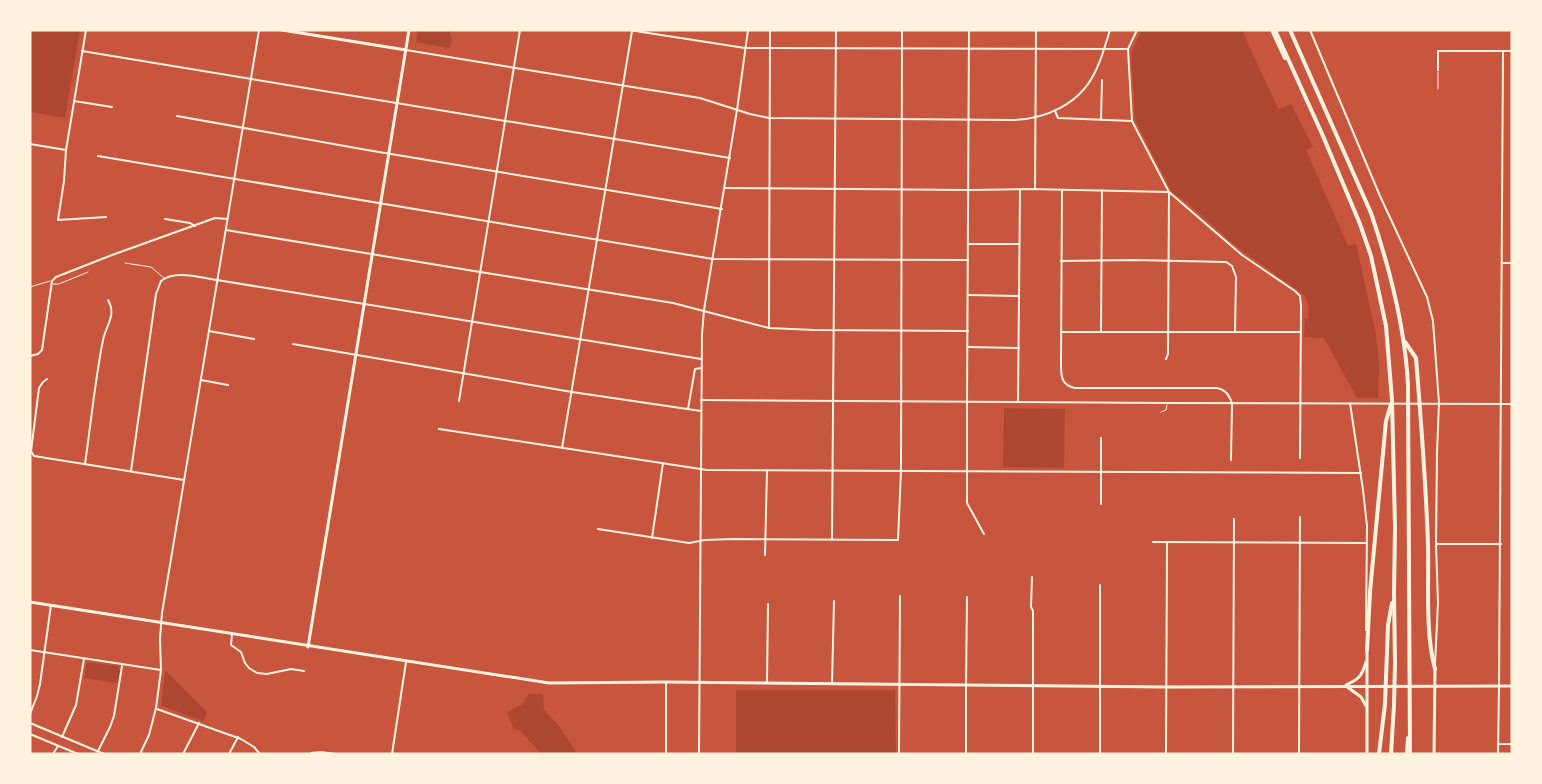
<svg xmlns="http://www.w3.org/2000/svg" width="1542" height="784" font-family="Rubik,sans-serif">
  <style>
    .green { fill: #ae4732 }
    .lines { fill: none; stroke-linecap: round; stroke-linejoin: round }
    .service { stroke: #fff3e0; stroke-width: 1 }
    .minor { stroke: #fff3e0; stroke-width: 2 }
    .tertiary { stroke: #fff3e0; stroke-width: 2 }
    .secondary { stroke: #fff3e0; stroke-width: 3 }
    .primary { stroke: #fff3e0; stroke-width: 3 }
    .motorway { stroke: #fff3e0; stroke-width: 4 }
  </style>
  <rect width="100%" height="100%" fill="#c8553d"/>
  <g class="green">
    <path d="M30 30H80L65 118 30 112Z"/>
    <path d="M418 30H451L450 35 452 36 450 48 416 42Z"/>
    <path d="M1141 30H1242L1278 109 1291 104 1313 147 1306 150 1348 246 1356 244 1376 334 1379 366 1378 398H1357L1324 338 1304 337 1305 319H1308C1309 310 1309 303 1304 295L1237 247 1185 201 1172 192 1135 120 1131 54Z"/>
    <path d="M1004 408 1065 409 1064 468 1003 467Z"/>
    <path d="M88 662 118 666 120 670 118 683 84 678 86 665Z"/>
    <path d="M165 670 207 712 204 721 161 706Z"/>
    <path d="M736 690H895L896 754H736Z"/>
    <path d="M529 694H543L544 710 558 725 578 754H542L520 731 513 728 507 712 521 705Z"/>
  </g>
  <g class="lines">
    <g class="service">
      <path d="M1438 89V72"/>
      <path d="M125 263 151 267 164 278"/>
      <path d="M53 284H59L88 272"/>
      <path d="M30 287 50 281"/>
      <path d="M1161 412 1166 410 1167 405"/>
    </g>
    <g class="minor">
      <path d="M86 30 66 150 64 181 58 220 106 217"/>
      <path d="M629 30 745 48 1128 49"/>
      <path d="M1137 30 1128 49 1132 121 1169 192 1242 255 1295 291 1300 296 1301 305 1300 458"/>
      <path d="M82 51 730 158"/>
      <path d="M1438 70V51H1512"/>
      <path d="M74 101 112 107"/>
      <path d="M737 110 748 30"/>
      <path d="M1055 111 1058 118 1132 121"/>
      <path d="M177 116 367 150 722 209"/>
      <path d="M1101 119 1102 80"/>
      <path d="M30 144 66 150"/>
      <path d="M98 156 713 259 968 260"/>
      <path d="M725 188 969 190 1029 189 1169 192 1168 354 1166 359"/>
      <path d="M1035 189 1036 30"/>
      <path d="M1062 190 1061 361C1061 374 1060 385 1075 388H1217C1226 390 1229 395 1232 403L1231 460"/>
      <path d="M165 219 190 223 195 226"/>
      <path d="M226 230 480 272 673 303 769 328 814 330 968 331"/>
      <path d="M968 244H1019"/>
      <path d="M1061 261 1134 260 1226 262 1232 266 1236 277 1235 332"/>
      <path d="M1503 263H1512"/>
      <path d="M968 295 1019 296"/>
      <path d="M769 328 770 30"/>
      <path d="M209 331 254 339"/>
      <path d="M1101 331 1102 190"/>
      <path d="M1061 332H1301"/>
      <path d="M293 344 572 392 701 411"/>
      <path d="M968 347 1019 348"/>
      <path d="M30 356 38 354 42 350 52 281 56 277 112 255 215 218 227 219"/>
      <path d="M47 379 43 382 39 388 31 451 34 456 184 480"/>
      <path d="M201 380 228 385"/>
      <path d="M459 401 520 30"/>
      <path d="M967 402V503L984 534"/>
      <path d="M1018 402 1020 190"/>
      <path d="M688 409 695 369 701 368"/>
      <path d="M439 429 707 470 1361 473"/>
      <path d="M562 448 632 31"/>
      <path d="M85 464C91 423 95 380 103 340 106 325 117 315 108 300"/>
      <path d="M131 471 156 294 161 281C175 269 201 278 217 280L701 359"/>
      <path d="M1101 504V438"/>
      <path d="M598 529 689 543 705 540 733 539 898 540 901 471 902 30"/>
      <path d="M652 538 663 463"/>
      <path d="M832 539 836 30"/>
      <path d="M1153 542 1366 543"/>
      <path d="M1436 544H1501"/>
      <path d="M765 555 767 471"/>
      <path d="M1032 577 1031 607 1033 611V754"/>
      <path d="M232 634 231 645 241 652 245 663 249 668 257 673 267 674 291 669 304 671"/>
      <path d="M30 650 161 670"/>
      <path d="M767 683 768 604"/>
      <path d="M832 684 834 601"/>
      <path d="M966 686 967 597"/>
      <path d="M1499 686 1503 51"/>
      <path d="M157 709 241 739 254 747 260 754"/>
      <path d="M30 714 37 696 40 684 51 605"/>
      <path d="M30 723 104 754"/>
      <path d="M30 734 78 754"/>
      <path d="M62 737 76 705 84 659"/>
      <path d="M98 751 110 727 114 716 122 666"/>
      <path d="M311 753 321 752 335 754"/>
      <path d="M53 754 58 746"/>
      <path d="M140 754 149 735 156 708 161 670 160 639 162 613 259 30"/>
      <path d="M183 754 199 723"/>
      <path d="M229 754 238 737"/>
      <path d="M392 754 406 662"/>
      <path d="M666 754V682"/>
      <path d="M899 754 900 596"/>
      <path d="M1100 754V585"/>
      <path d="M1166 754 1167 542"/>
      <path d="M1233 754 1234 519"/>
      <path d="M1299 754 1300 517"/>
    </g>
    <g class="tertiary">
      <path d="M1310 30 1380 196 1427 297 1433 321 1439 403 1437 453 1436 544 1438 603 1435 664"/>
      <path d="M406 50 700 98 750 114 769 118 1013 120C1046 119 1079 104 1094 74 1102 60 1105 45 1110 30"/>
      <path d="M701 400 1167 403 1512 404"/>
      <path d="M967 401 969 30"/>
      <path d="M1350 403 1363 490 1367 526 1366 630"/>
      <path d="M1498 744H1512"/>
      <path d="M699 754 702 334 704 310 737 110"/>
      <path d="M966 754V686"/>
      <path d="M1498 754 1499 686"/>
    </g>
    <g class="secondary">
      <path d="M282 30 406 50"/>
      <path d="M308 647 409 30"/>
    </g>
    <g class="primary">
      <path d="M30 602 549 683 666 682 1166 687 1512 686"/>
      <path d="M1346 685C1359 679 1362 676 1366 662"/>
      <path d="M1346 686 1361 697 1366 706"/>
      <path d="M1367 754V650"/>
      <path d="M1434 754 1435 669"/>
    </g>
    <g class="motorway">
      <path d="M1272 30 1285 58"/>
      <path d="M1275 30 1323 136 1360 224 1371 256 1386 326 1392 400 1395 527 1394 593 1395 663 1394 705 1391 754"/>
      <path d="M1290 30 1371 213C1390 269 1405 326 1408 385L1410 754"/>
      <path d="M1405 342 1416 358C1421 420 1426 483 1428 545 1429 583 1425 633 1435 669"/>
      <path d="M1367 650 1370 592 1386 421 1391 404"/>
      <path d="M1379 754 1385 704 1388 625 1392 603"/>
      <path d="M1407 754 1408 738"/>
    </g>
  </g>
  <rect width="1542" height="784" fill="none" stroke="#fff3e0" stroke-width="63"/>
</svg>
